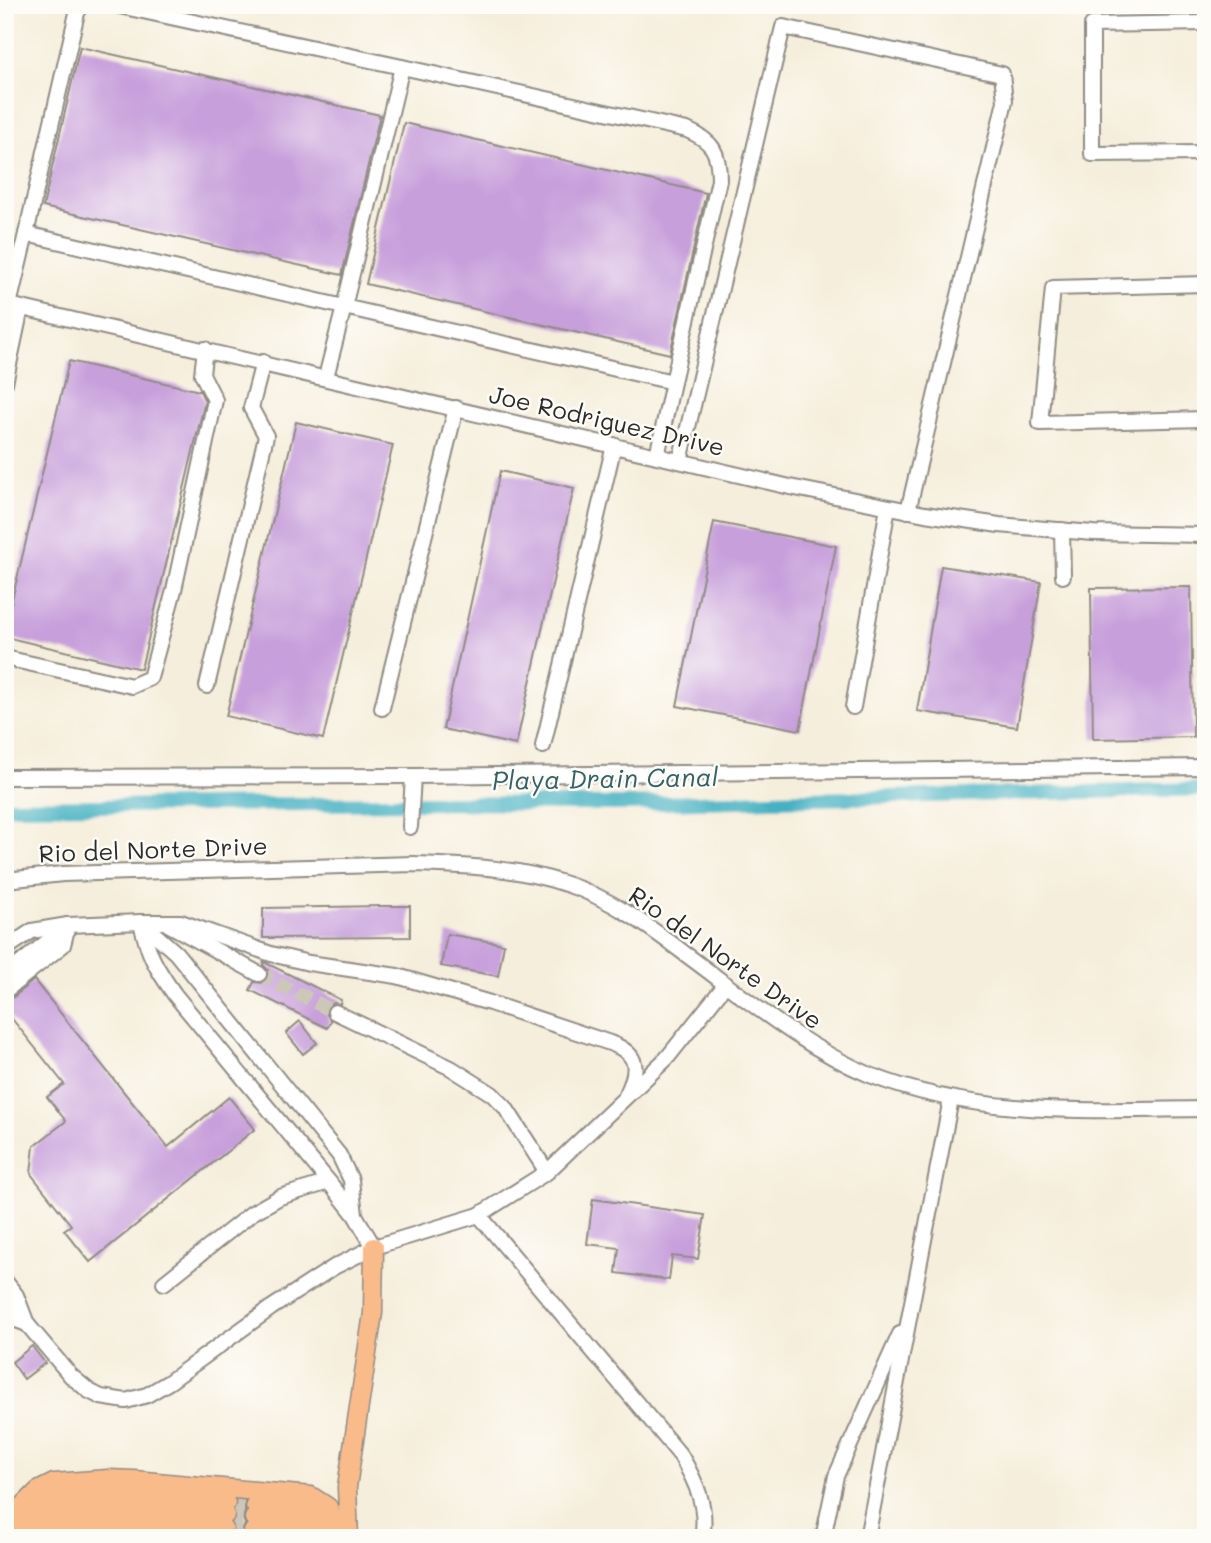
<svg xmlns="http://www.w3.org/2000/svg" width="1211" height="1543" font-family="Mali,sans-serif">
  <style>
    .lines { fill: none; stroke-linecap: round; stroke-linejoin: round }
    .canal { stroke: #44b1c2; stroke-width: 14 }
    .building { fill: #c79fdb }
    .minor-tunnel { stroke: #cdc7b9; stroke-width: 14; stroke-dasharray: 14 7; stroke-linecap: butt }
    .major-tunnel { stroke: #cdc7b9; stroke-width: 18; stroke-dasharray: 18 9; stroke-linecap: butt }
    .minor-casing { stroke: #908c84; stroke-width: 18 }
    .major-casing { stroke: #908c84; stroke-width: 21 }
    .minor { stroke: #fff; stroke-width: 14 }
    .major { stroke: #fabb8b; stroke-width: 18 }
    .labels { text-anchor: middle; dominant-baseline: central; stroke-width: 5; stroke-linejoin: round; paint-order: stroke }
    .street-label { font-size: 24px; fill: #2b2b2b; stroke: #fdfcf7 }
    .water-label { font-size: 26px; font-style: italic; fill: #356167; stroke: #fdfcf7 }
  </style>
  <rect width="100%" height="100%" fill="#fdfcf7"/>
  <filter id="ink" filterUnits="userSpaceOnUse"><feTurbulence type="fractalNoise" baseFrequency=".0143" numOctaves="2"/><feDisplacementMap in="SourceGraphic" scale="14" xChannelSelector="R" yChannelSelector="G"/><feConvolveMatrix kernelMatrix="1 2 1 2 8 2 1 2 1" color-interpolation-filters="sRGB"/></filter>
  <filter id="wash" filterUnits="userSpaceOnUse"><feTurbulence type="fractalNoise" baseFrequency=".00686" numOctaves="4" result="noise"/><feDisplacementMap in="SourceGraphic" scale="28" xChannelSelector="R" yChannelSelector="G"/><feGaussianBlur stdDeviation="1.57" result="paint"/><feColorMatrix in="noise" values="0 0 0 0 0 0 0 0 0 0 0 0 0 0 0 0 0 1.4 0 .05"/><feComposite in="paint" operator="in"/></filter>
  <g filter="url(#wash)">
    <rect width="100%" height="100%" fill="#f6eedc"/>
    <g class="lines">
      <path class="canal" d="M5 807 406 803 621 804 1206 789"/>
    </g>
    <g id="blocks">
      <g class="building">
        <path d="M80 47 380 115 342 275 43 207Z"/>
        <path d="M404 123 706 193 670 354 366 284Z"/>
        <path d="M69 361 200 391 205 401 141 669 5 637V629Z"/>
        <path d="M296 422 393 445 323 739 226 716Z"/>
        <path d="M500 471 574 488 516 745 443 729Z"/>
        <path d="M714 522 836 546 800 730 677 706Z"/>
        <path d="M941 566 1041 582 1017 727 917 711Z"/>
        <path d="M1191 587 1193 737 1093 739 1091 588Z"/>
        <path d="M384 906H410V937L263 938V908Z"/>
        <path d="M447 934 504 944 498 976 441 966Z"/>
        <path d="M264 962 341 1000 340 1004 334 1003 327 1007 326 1013 331 1021 327 1028 250 990 254 982 263 983 268 978V970L263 965Z"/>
        <path d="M34 980 168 1147 229 1097 255 1129 90 1262 64 1230 71 1225 31 1174 34 1146 66 1121 47 1097 64 1084 5 1010V1004Z"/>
        <path d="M300 1021 317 1043 303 1054 286 1033Z"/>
        <path d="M593 1199 705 1215 698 1259 672 1256 669 1280 616 1273 619 1248 587 1244Z"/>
        <path d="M32 1346 45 1363 24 1379 12 1362Z"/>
        <path d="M237 1501H245V1511L243 1518 245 1524 242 1532 243 1538H231L235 1530 233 1523 236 1516Z"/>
      </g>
    </g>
  </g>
  <g filter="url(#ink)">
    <use href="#blocks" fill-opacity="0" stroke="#908c84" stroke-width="2"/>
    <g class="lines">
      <path class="minor-tunnel" d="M259 974 335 1012"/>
      <g class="major-tunnel">
        <path d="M226 1503 255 1505"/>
        <path d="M225 1515 254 1518"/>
        <path d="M224 1529 253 1532"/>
      </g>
      <defs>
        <g id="minor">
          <path d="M115 5 402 67 344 307 673 382 657 456"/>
          <path d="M1206 23 1092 25V154L1206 153"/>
          <path d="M402 67 687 130C713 141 719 152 719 180L673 382"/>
          <path d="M26 234 77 13 82 5"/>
          <path d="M1206 284 1053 288 1040 423 1206 419"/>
          <path d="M5 304 790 487 925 514 999 525 1093 533 1206 535"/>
          <path d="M9 305 26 234 344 307 326 377"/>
          <path d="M5 383 21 308"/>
          <path d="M680 461 783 27 1002 74 1005 101 908 511"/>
          <path d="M1062 530 1063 576"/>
          <path d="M5 658 132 686 150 678 174 590 215 400 202 374 205 349"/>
          <path d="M207 686 266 436 251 408 263 362"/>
          <path d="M853 707 888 507"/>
          <path d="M382 708 456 408"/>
          <path d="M543 746 614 445"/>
          <path d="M5 777 413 776 1206 767"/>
          <path d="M410 827 413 776"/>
          <path d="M5 880 63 874 414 864C466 866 516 867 566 884 610 898 647 925 684 953 744 997 801 1046 870 1075 978 1118 1092 1110 1206 1109"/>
          <path d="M168 924 259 974"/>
          <path d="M5 949 32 931 68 925"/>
          <path d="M5 976 68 925"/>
          <path d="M5 991 63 945 68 925 141 922 176 953 339 1155 351 1180 355 1215"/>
          <path d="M335 1012 451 1068 492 1094 505 1107 547 1172"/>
          <path d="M479 1215 681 1456C696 1482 708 1507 702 1538"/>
          <path d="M374 1247 355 1215 329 1182 175 995C156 968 148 955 141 922H181L271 954 309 963 397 976 490 1003 610 1043C640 1054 639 1070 626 1096"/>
          <path d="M5 1281 16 1295 27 1324"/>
          <path d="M164 1283 252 1213 280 1197 329 1182"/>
          <path d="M5 1316 27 1324 71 1376 89 1391 101 1397 126 1401 147 1395 169 1382 271 1308 334 1267 374 1247 479 1215 547 1172 667 1058 726 984"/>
          <path d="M823 1538 836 1476 900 1334"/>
          <path d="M867 1538 951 1099"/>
        </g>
        <g id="major">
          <path d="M255 1505 311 1510 330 1538"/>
          <path d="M28 1514 42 1503 55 1496 67 1495 111 1494 226 1503"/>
          <path d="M254 1518 309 1522 321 1535"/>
          <path d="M5 1531 21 1508 38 1491 54 1483 108 1479 134 1480 311 1496 328 1507 340 1538"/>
          <path d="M253 1532 307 1535 311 1538"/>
          <path d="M26 1535C89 1514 158 1526 224 1529"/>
          <path d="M9 1538C28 1525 44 1513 68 1510L225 1515"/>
          <path d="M349 1538 347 1487 373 1313 374 1247"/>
        </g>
      </defs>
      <use href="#minor" class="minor-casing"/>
      <use href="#major" class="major-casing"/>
      <use href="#minor" class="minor"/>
      <use href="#major" class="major"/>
    </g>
  </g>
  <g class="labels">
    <g class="street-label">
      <text transform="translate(607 420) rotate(13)">Joe Rodriguez Drive</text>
      <text transform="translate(153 849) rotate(-2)">Rio del Norte Drive</text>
      <text transform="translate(726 957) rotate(35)">Rio del Norte Drive</text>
    </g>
    <g class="water-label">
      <text transform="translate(605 778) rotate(-1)">Playa Drain Canal</text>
    </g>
  </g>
  <rect width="1211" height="1543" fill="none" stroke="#fdfcf7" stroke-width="28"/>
</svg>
